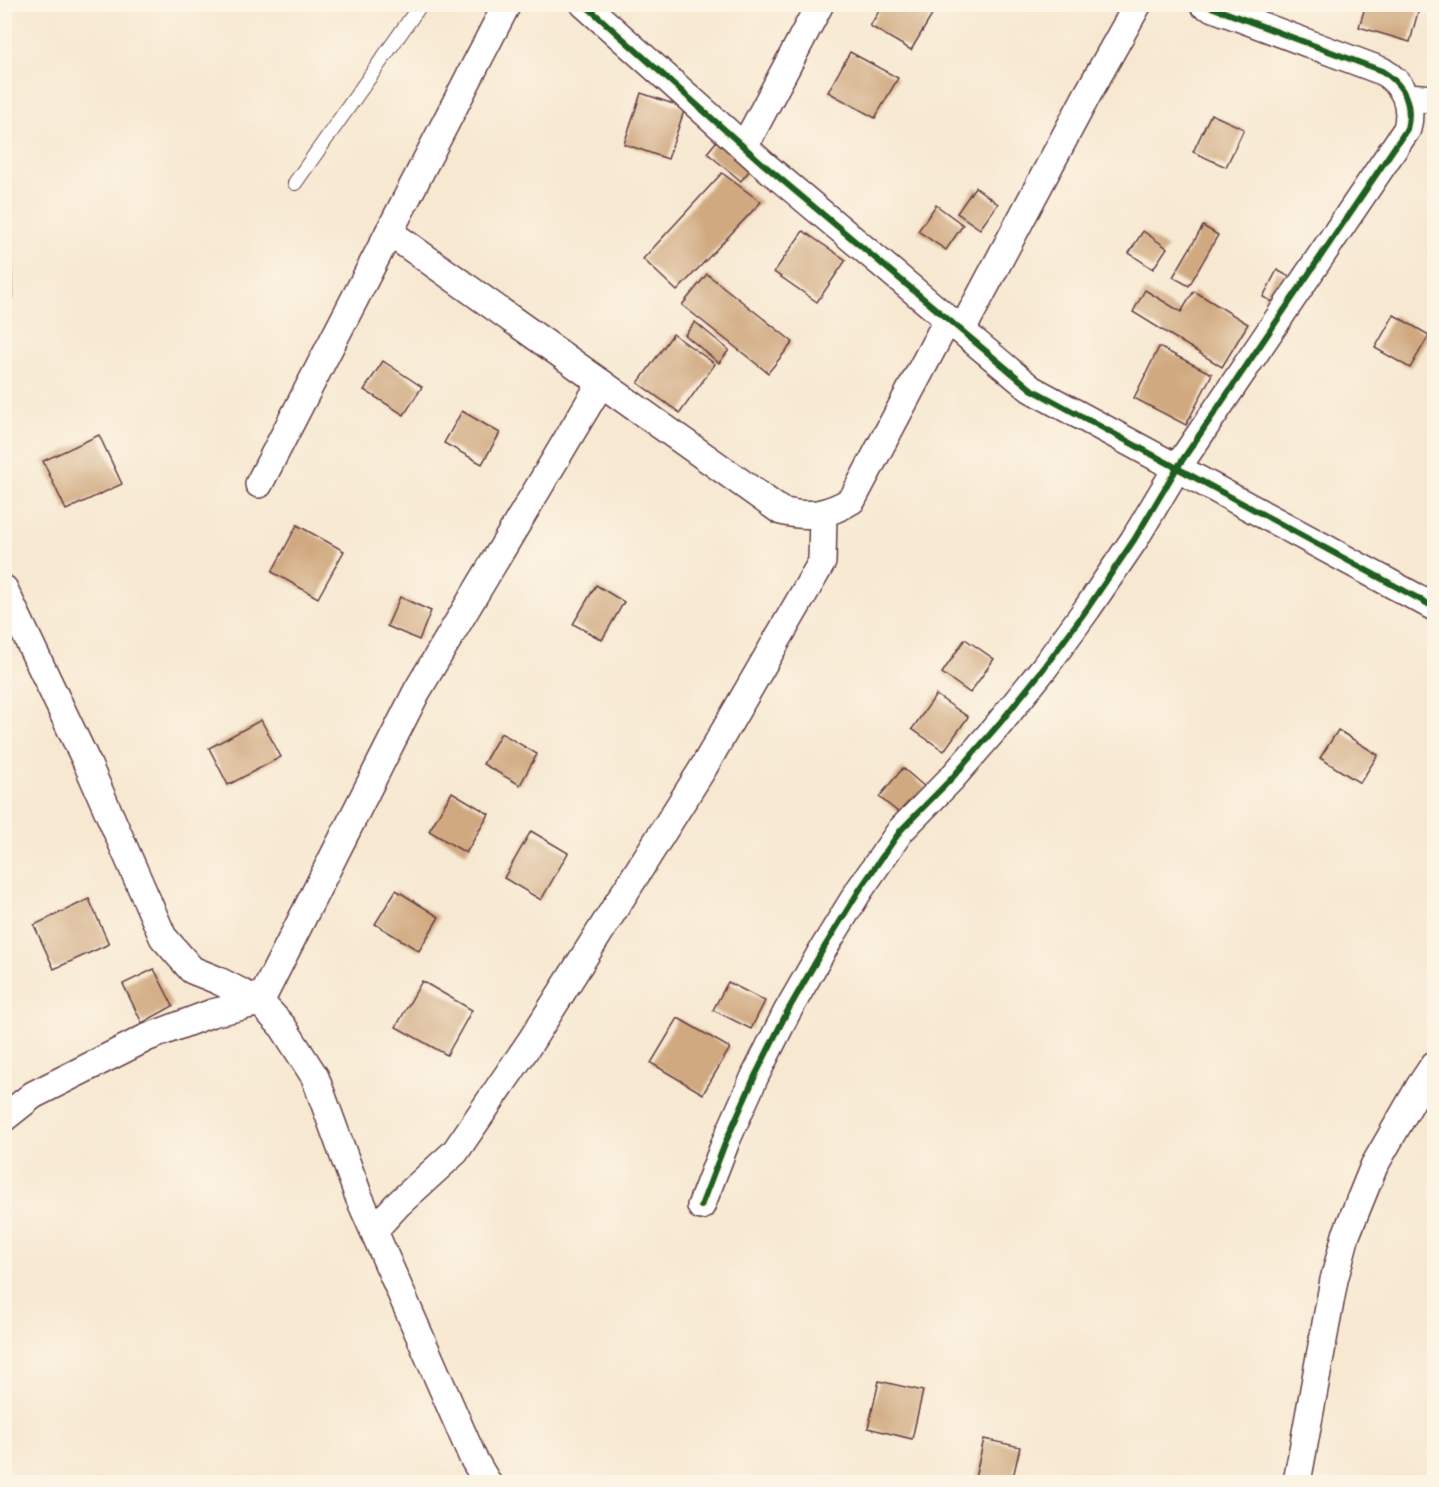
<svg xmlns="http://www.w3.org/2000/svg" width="1439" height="1487" font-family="'Playpen Sans',sans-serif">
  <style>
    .building { fill: #d0a980 }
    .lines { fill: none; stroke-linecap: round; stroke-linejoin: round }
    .lane-casing { stroke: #643d44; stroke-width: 16 }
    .street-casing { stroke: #643d44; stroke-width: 30 }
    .lane { stroke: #fff; stroke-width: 14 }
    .street { stroke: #fff; stroke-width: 27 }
    .cycleway-casing { stroke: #fcf5e5; stroke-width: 10 }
    .cycleway { stroke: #1b5e20; stroke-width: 6 }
  </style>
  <rect width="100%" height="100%" fill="#fcf5e5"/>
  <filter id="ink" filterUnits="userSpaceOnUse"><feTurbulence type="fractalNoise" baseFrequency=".0167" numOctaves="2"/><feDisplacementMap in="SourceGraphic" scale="12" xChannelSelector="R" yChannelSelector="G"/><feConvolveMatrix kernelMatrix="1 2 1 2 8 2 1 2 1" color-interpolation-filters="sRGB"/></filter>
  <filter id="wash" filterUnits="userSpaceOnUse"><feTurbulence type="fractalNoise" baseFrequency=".008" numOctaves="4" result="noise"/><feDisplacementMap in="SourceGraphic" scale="24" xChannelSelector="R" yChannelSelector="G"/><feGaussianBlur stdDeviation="1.35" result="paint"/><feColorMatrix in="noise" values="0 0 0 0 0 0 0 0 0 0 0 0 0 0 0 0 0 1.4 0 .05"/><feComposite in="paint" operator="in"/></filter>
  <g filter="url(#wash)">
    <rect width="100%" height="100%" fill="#f7e8d1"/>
    <g id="blocks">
      <g class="building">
        <path d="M883 4H920L934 12 911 50 870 26Z"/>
        <path d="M1366 4H1420L1410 42 1359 27Z"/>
        <path d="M850 52 898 78 875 118 828 92Z"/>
        <path d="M641 93 685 108 668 159 624 144Z"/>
        <path d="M1211 114 1244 129 1226 167 1193 152Z"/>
        <path d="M720 137 754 165 741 181 707 153Z"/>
        <path d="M722 173 761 202 677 291 643 259Z"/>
        <path d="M975 187 998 204 980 229 957 213Z"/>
        <path d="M936 205 963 225 946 250 918 231Z"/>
        <path d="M1203 226 1218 235 1189 286 1173 277Z"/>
        <path d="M803 231 846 260 817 302 774 272Z"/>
        <path d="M1143 231 1167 248 1153 269 1129 253Z"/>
        <path d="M4 245H11L12 298H4Z"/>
        <path d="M1277 270 1295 280 1281 306 1263 297Z"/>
        <path d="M707 274 793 342 768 373 682 305Z"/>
        <path d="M1145 290 1181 312 1194 291 1248 324 1222 367 1133 312Z"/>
        <path d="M1394 315 1429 335 1410 368 1375 348Z"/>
        <path d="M695 322 729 350 719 363 685 335Z"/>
        <path d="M673 334 715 364 680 413 638 383Z"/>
        <path d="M1159 347 1212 374 1186 425 1134 398Z"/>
        <path d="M383 361 422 387 404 415 364 390Z"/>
        <path d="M462 411 500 433 482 464 444 443Z"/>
        <path d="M99 435 122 484 66 510 43 461Z"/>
        <path d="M297 525 344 551 318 598 272 572Z"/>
        <path d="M596 585 624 602 602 640 573 624Z"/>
        <path d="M400 597 431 611 419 640 387 626Z"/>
        <path d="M965 639 994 659 970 693 942 673Z"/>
        <path d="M936 695 968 717 944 751 912 729Z"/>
        <path d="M261 720 281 757 228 785 209 748Z"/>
        <path d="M1338 730 1378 755 1360 783 1320 758Z"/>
        <path d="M501 733 537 754 520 785 483 764Z"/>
        <path d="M903 768 926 788 903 816 879 797Z"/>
        <path d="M452 792 489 814 466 853 429 831Z"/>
        <path d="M531 831 568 853 541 900 504 878Z"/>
        <path d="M396 890 439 917 419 951 375 924Z"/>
        <path d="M89 899 109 944 54 969 34 925Z"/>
        <path d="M154 969 173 1006 142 1023 123 984Z"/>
        <path d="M422 981 472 1010 447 1055 396 1027Z"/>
        <path d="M728 982 765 1001 751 1029 713 1010Z"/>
        <path d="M678 1018 730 1048 703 1094 651 1063Z"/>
        <path d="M879 1381 923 1391 912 1439 868 1428Z"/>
        <path d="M984 1439 1020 1447 1012 1482H974Z"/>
      </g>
    </g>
  </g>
  <g filter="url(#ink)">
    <use href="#blocks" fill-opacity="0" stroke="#643d44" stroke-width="1.5"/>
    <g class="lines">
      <defs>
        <path id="lane" d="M295 183 421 4"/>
        <g id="street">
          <path d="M584 4 763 164 1031 389 1434 607"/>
          <path d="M1407 97 1434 99"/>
          <path d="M744 147 820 4"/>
          <path d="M389 232 781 511C808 518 828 515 852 500L948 319"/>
          <path d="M962 330 1086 97 1138 4"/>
          <path d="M259 484 507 4"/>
          <path d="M4 589 87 763 163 937 192 970 217 980 260 1002 283 1027 315 1077 359 1197 473 1458 487 1482"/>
          <path d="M260 1002 417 691 601 383"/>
          <path d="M4 1118 33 1095 146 1038 212 1013 260 1002"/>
          <path d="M701 1206 726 1141 755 1076 787 1012 822 951 860 889 901 830 952 778 999 724 1044 668 1087 609 1134 540 1177 468 1407 129C1413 104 1405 85 1382 71L1203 4"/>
          <path d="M374 1230 397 1205 455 1152 531 1041 702 770 822 562 823 514"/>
          <path d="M1297 1482 1334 1280 1346 1235 1374 1166 1420 1086 1434 1065"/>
        </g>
      </defs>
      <use href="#lane" class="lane-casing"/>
      <use href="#street" class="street-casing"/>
      <use href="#lane" class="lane"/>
      <use href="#street" class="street"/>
      <defs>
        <g id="cycleway">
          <path d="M584 4 763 164 1031 389 1434 607"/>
          <path d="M701 1206 726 1141 755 1076 787 1012 822 951 860 889 901 830 952 778 999 724 1044 668 1087 609 1134 540 1177 468 1407 129C1413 104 1405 85 1382 71L1203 4"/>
        </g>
      </defs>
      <use href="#cycleway" class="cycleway-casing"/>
      <use href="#cycleway" class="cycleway"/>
    </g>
  </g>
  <rect width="1439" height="1487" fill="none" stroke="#fcf5e5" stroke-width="24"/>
</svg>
